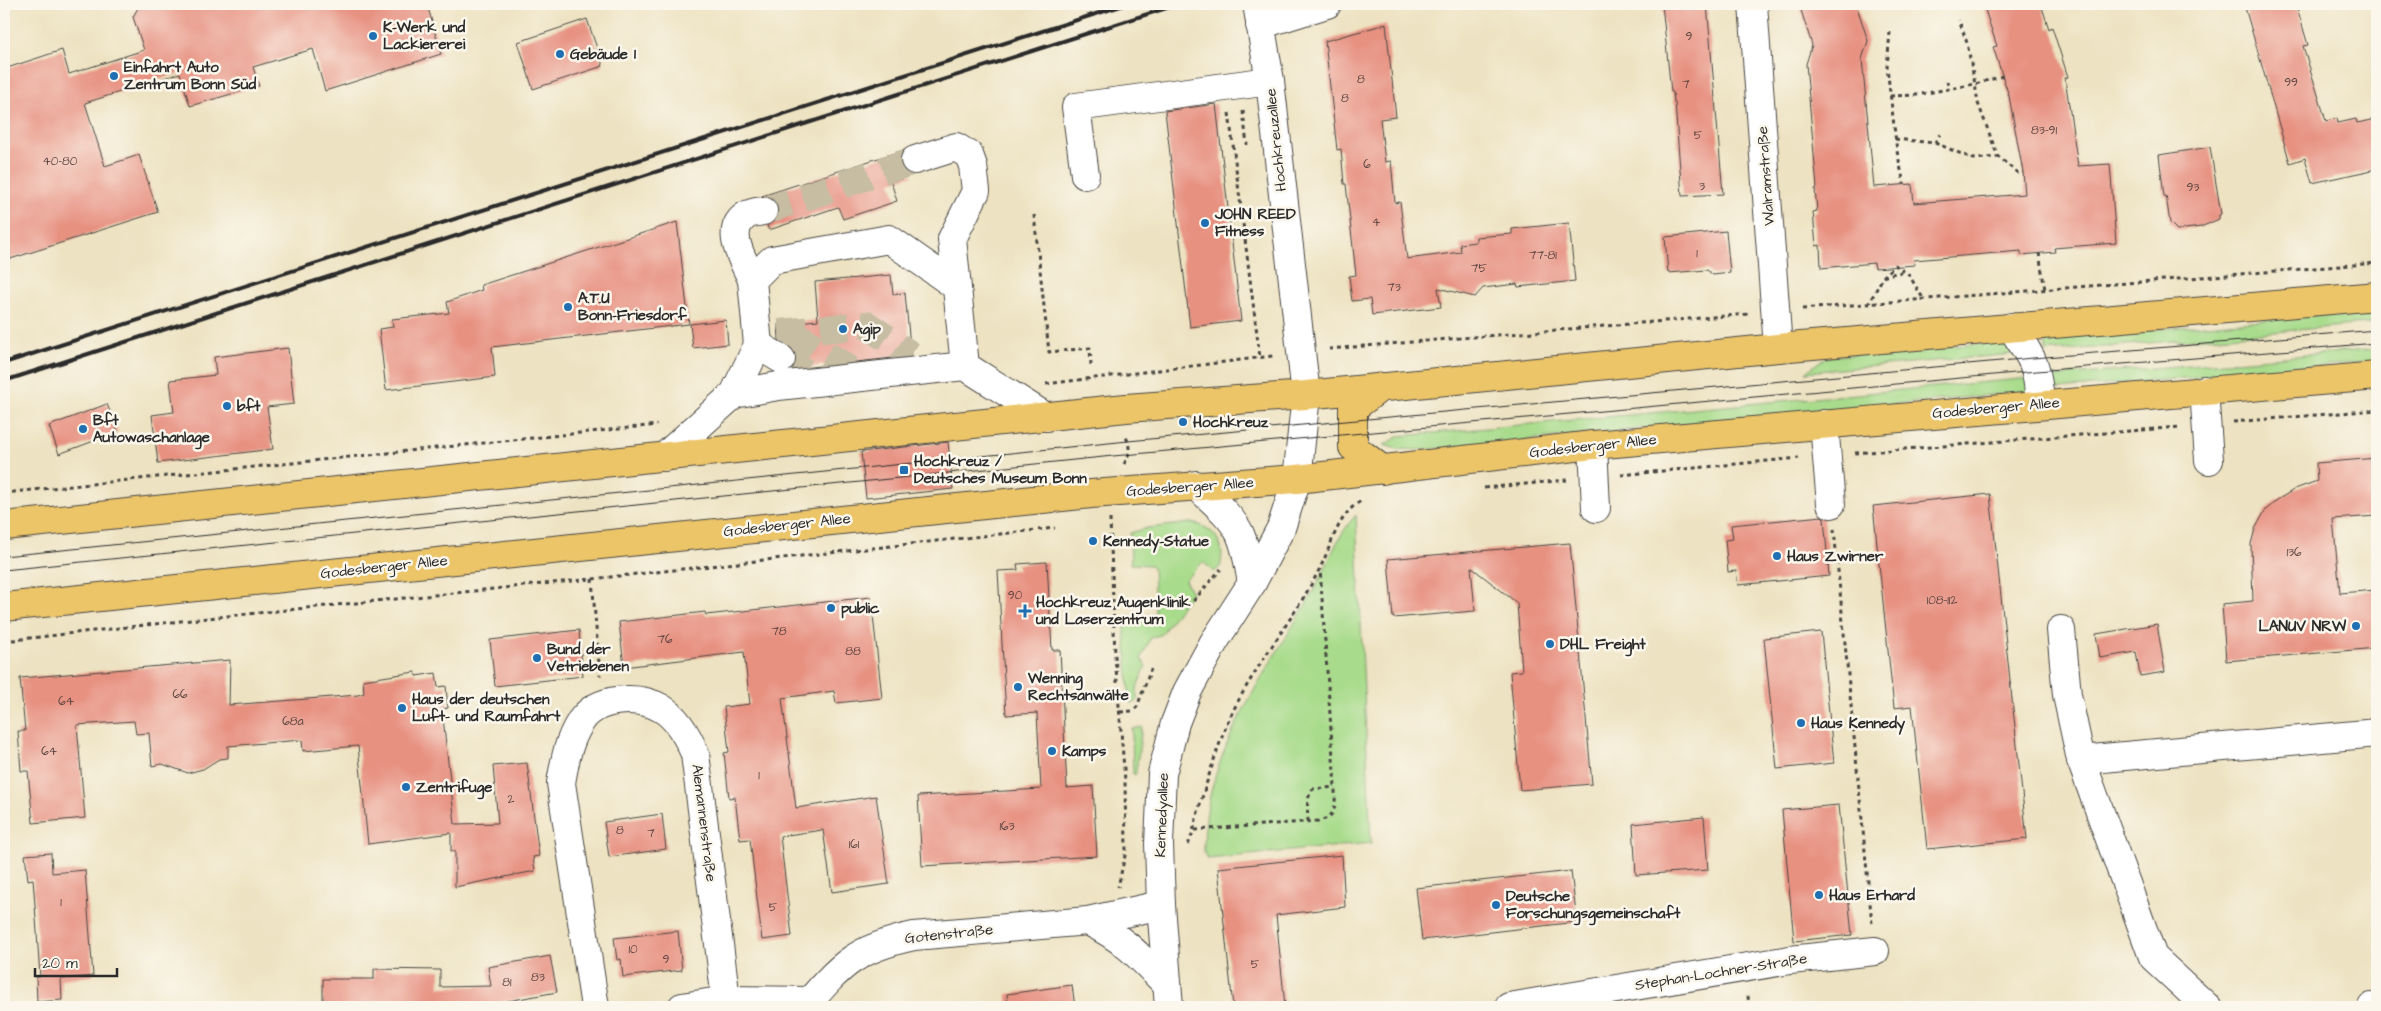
<svg xmlns="http://www.w3.org/2000/svg" width="2381" height="1011" font-family="'Architects Daughter',sans-serif">
  <style>
    .green { fill: #a8db8b; stroke: #6a835b }
    .building { fill: #e79181 }
    .lines { fill: none; stroke-linecap: round; stroke-linejoin: round }
    .minor-tunnel { stroke: #c6bda3; stroke-width: 28; stroke-dasharray: 28 14; stroke-linecap: butt }
    .minor-casing { stroke: #484642; stroke-width: 30 }
    .major-casing { stroke: #484642; stroke-width: 30 }
    .path { stroke: #484642; stroke-width: 3; stroke-dasharray: 4 4; stroke-linecap: butt }
    .minor { stroke: #fff; stroke-width: 28 }
    .major { stroke: #edc569; stroke-width: 28 }
    .tram { stroke: #2b2b2b; stroke-width: 1 }
    .rail { stroke: #2b2b2b; stroke-width: 4 }
    .poi-dot { fill: #1f6fb2; stroke: #fbf7ec; stroke-width: 2 }
    .labels { text-anchor: middle; dominant-baseline: central; stroke-width: 5; stroke-linejoin: round; paint-order: stroke }
    .number-label { font-size: 12px; fill: #5a4440 }
    .poi-label { font-size: 15px; font-weight: bold; fill: #2b2b2b; stroke: #fbf7ec; text-anchor: start }
    .street-label { font-size: 15px; fill: #2b2b2b; stroke: #fbf7ec }
  </style>
  <rect width="100%" height="100%" fill="#fbf7ec"/>
  <filter id="ink" filterUnits="userSpaceOnUse"><feTurbulence type="fractalNoise" baseFrequency=".02" numOctaves="2"/><feDisplacementMap in="SourceGraphic" scale="10" xChannelSelector="R" yChannelSelector="G"/><feConvolveMatrix kernelMatrix="1 2 1 2 8 2 1 2 1" color-interpolation-filters="sRGB"/></filter>
  <filter id="wash" filterUnits="userSpaceOnUse"><feTurbulence type="fractalNoise" baseFrequency=".0096" numOctaves="4" result="noise"/><feDisplacementMap in="SourceGraphic" scale="20" xChannelSelector="R" yChannelSelector="G"/><feGaussianBlur stdDeviation="1.12" result="paint"/><feColorMatrix in="noise" values="0 0 0 0 0 0 0 0 0 0 0 0 0 0 0 0 0 1.4 0 .05"/><feComposite in="paint" operator="in"/></filter>
  <g filter="url(#wash)">
    <rect width="100%" height="100%" fill="#ede2c1"/>
    <g class="green">
      <path d="M2377 310V323L2046 352 2045 339Z"/>
      <path d="M2004 342 2014 354 1806 372 1824 358 1834 356Z"/>
      <path d="M2377 349V361L2049 390 2048 377Z"/>
      <path d="M2031 378 2032 391 1421 450 1397 449 1384 445 1400 436Z"/>
      <path d="M1356 515 1371 843 1207 859 1204 853C1202 755 1265 675 1312 594 1327 569 1335 537 1356 515Z"/>
      <path d="M1190 523C1213 525 1227 544 1220 567L1214 572 1203 562 1185 580 1192 593 1181 606 1161 635 1151 637 1141 658 1146 666 1137 688V702L1130 703 1124 620 1127 616 1152 615 1155 612 1153 567 1151 565 1131 564 1130 533 1148 528Z"/>
      <path d="M1142 727 1136 772 1135 775 1133 774 1132 729Z"/>
    </g>
    <g id="blocks">
      <g class="building">
        <path d="M140 4H427L441 54 325 91 313 49 253 67 259 86 190 106 180 73 85 103 105 166 139 155 158 212 4 261V69L62 50 69 74 144 50 133 17Z"/>
        <path d="M1662 4H1707L1723 194 1682 196 1675 103H1674L1673 92H1671Z"/>
        <path d="M1799 4H1856L1868 41 1862 59 1874 187 1912 184 1914 203 2025 194 2023 172 2009 96 1993 47 1997 46 1983 4H2041L2049 29 2052 27 2068 77 2065 78 2078 166 2110 164 2116 243 2054 248 2055 252 2021 255V251L1914 260 1915 265 1875 268 1874 263 1821 268 1820 245 1816 246 1813 212 1817 211 1815 189 1817 188 1806 64 1812 45Z"/>
        <path d="M2244 4H2296L2308 45 2303 46 2326 121 2337 118 2338 123 2356 119 2357 123 2377 119V169L2312 183 2305 158 2290 163Z"/>
        <path d="M587 19 603 66 533 89 518 42Z"/>
        <path d="M1386 24 1396 117 1380 119 1385 162 1391 161 1395 203 1400 202 1407 259 1461 252 1460 244 1476 242V237L1512 234V229L1569 223 1575 281 1518 287 1517 284 1483 288 1475 297 1438 288 1441 307 1372 315 1370 299 1352 301 1349 276 1356 275 1346 184H1344L1341 149 1337 150 1325 41Z"/>
        <path d="M1216 104 1241 321 1190 327 1165 111Z"/>
        <path d="M2210 147 2221 214 2219 215V219L2201 227 2177 230 2170 223 2166 196H2164L2159 155Z"/>
        <path d="M903 150 900 157V165L905 172 913 175 891 182 897 201 843 219 838 207 769 230 767 226 777 217 778 208 775 201 762 196Z"/>
        <path d="M677 222 689 324 492 347 495 377 386 390 379 329 393 327 392 319 449 313 447 302 482 290 481 285Z"/>
        <path d="M1726 231 1730 273 1713 275 1707 270 1668 273 1665 237Z"/>
        <path d="M891 275 893 294 905 293 911 356 793 369 797 360 795 352 779 340 778 324 818 320 815 282Z"/>
        <path d="M726 320 728 344 693 348 690 324Z"/>
        <path d="M288 348 294 404 267 407 273 449 158 463 152 415 174 412 170 380 216 375 214 357Z"/>
        <path d="M107 404 118 432 59 454 49 426Z"/>
        <path d="M948 442 953 489 866 498 861 452Z"/>
        <path d="M2377 458V516L2333 519 2340 593 2377 590V648L2226 661 2222 604 2253 601 2251 544 2255 529 2265 511 2277 500 2295 489 2317 481 2316 463Z"/>
        <path d="M1990 494 2027 839 1927 849 1912 706 1894 708 1873 506Z"/>
        <path d="M1822 516 1824 518 1829 576 1738 585 1736 571 1728 572 1725 540 1733 539 1731 525Z"/>
        <path d="M1570 543 1592 784 1520 790 1510 672 1522 671 1517 603 1471 567 1475 611 1393 618 1388 559Z"/>
        <path d="M1047 562 1052 650H1060L1067 788 1093 786 1097 856 922 866 918 796 1041 789 1037 713 1006 715 998 571 1018 570 1017 564Z"/>
        <path d="M871 597 882 698 836 703 834 691 782 698 796 808 876 796 889 884 832 892 823 830 780 836 792 936 762 940 750 839 740 840 735 797 729 798 724 753 729 752 724 707 750 704 744 652 624 667 619 622 705 612 706 615Z"/>
        <path d="M2157 624 2165 672 2140 676 2136 652 2100 658 2096 634Z"/>
        <path d="M579 630 583 676 495 686 490 640Z"/>
        <path d="M1821 632 1834 763 1777 769 1764 638Z"/>
        <path d="M230 660 229 705 358 695 364 693 363 680 415 672 416 676 436 673 438 687 446 686 448 708 442 709 455 824 498 823 493 766 527 763 539 856 533 857 535 871 455 887V851H451V833L368 844 358 746 303 751 302 740 228 746V758L219 759 203 769 188 773 162 764 152 766 149 733 136 734 134 721 77 725 85 818 33 823 28 771H21L18 731H25L20 678Z"/>
        <path d="M1839 805 1852 935 1794 941 1782 810Z"/>
        <path d="M662 814 666 849 609 857 604 822Z"/>
        <path d="M1704 817 1708 870 1636 875 1633 824Z"/>
        <path d="M51 853 52 873 85 870 93 976 61 979 62 1000 37 1002 36 977H40L37 932 33 879 28 880 25 855Z"/>
        <path d="M1342 855 1345 907 1276 915 1285 1007H1233L1218 868Z"/>
        <path d="M1571 871 1577 922 1422 940 1416 888Z"/>
        <path d="M678 931 682 970 623 977 621 959 617 960 614 938Z"/>
        <path d="M550 956 557 992 475 1007H323V979H374V969L440 970V987L491 986 488 967Z"/>
        <path d="M1072 985 1075 1007H1008L1007 994Z"/>
      </g>
    </g>
  </g>
  <g filter="url(#ink)">
    <use href="#blocks" fill-opacity="0" stroke="#484642" stroke-width="1"/>
    <g class="lines">
      <g class="minor-tunnel">
        <path d="M763 211 915 160"/>
        <path d="M791 332 852 371"/>
        <path d="M779 333 867 325 911 355"/>
        <path d="M781 359 809 374"/>
      </g>
      <defs>
        <g id="minor">
          <path d="M1753 4 1778 348"/>
          <path d="M1260 25 1327 4"/>
          <path d="M915 160 956 147 969 155 973 166 976 191 952 239 965 366 1046 417"/>
          <path d="M1085 175 1076 107 1270 81"/>
          <path d="M752 280C745 262 724 233 744 217 748 213 757 212 763 211"/>
          <path d="M2011 327C2034 361 2037 363 2040 404"/>
          <path d="M758 345 781 359"/>
          <path d="M2204 390 2209 460"/>
          <path d="M734 394 778 386 965 366"/>
          <path d="M1824 424 1831 504"/>
          <path d="M1593 445 1596 508"/>
          <path d="M664 457 734 394 758 345 752 280 772 260 889 239 956 286"/>
          <path d="M1196 485C1211 500 1231 515 1240 534 1247 550 1249 567 1252 583"/>
          <path d="M2061 630 2067 695 2081 760 2153 957 2207 1007"/>
          <path d="M2081 760 2377 733"/>
          <path d="M1088 921C1126 940 1139 956 1167 985"/>
          <path d="M595 1007 561 783C565 760 568 741 581 721 597 697 638 695 661 708 678 718 688 737 695 754L726 1000 730 1007"/>
          <path d="M682 1007 726 1000 810 1001"/>
          <path d="M805 1007C841 964 857 948 914 936L1088 921 1161 905"/>
          <path d="M1169 1007 1161 905 1159 844 1162 774 1175 723 1187 692 1214 642 1252 583 1281 528 1297 479 1306 395 1270 81 1257 4"/>
          <path d="M1509 1007 1790 960 1875 951"/>
          <path d="M2372 1007H2377"/>
        </g>
        <g id="major">
          <path d="M1381 387 1353 408V447L1383 470"/>
          <path d="M4 526 1126 408 1306 395 1778 348 2377 296"/>
          <path d="M4 607 1091 494 1297 479 1593 445 2377 376"/>
        </g>
      </defs>
      <use href="#minor" class="minor-casing"/>
      <use href="#major" class="major-casing"/>
      <g class="path">
        <path d="M1890 32 1887 67 1897 151 1904 184"/>
        <path d="M2003 76 1975 84 1978 103 1998 157 2018 173 2023 172"/>
        <path d="M1947 81 1949 89"/>
        <path d="M1890 96 1917 95 1975 84 1967 43 1959 20"/>
        <path d="M1243 111 1247 145"/>
        <path d="M1229 113 1260 358"/>
        <path d="M1895 139 1935 143 1974 159 1998 157"/>
        <path d="M1935 143 1940 134"/>
        <path d="M1034 215 1049 352 1090 348 1091 365"/>
        <path d="M2039 253 2045 290"/>
        <path d="M1883 277 1895 265 1909 275 1924 300"/>
        <path d="M1868 305 1883 277 1898 272 1906 274"/>
        <path d="M1802 309 2377 263"/>
        <path d="M1329 349 1749 314"/>
        <path d="M1046 384 1273 356"/>
        <path d="M2233 422 2377 410"/>
        <path d="M1855 453 2180 427"/>
        <path d="M1124 464C1130 454 1131 446 1125 435"/>
        <path d="M1621 475 1799 458"/>
        <path d="M1484 488 1567 480"/>
        <path d="M4 493 657 425"/>
        <path d="M1110 519 1115 656 1125 781 1126 851 1118 887"/>
        <path d="M1834 529 1872 924"/>
        <path d="M592 579 600 676"/>
        <path d="M1188 607 1221 569"/>
        <path d="M4 641 208 618 592 579 1055 528"/>
        <path d="M1120 712 1132 711 1137 707 1151 669"/>
        <path d="M1308 822C1308 810 1305 799 1313 789L1335 787"/>
        <path d="M1195 830 1317 821C1338 818 1335 805 1335 787L1320 569"/>
        <path d="M1188 845C1193 834 1195 823 1198 812 1206 784 1215 755 1225 729 1247 674 1293 622 1320 568 1332 545 1337 515 1361 501"/>
        <path d="M1748 996 1749 1007"/>
      </g>
      <use href="#minor" class="minor"/>
      <use href="#major" class="major"/>
      <g class="tram">
        <path d="M4 556 1128 441 2033 358 2377 330"/>
        <path d="M4 570 1113 456 2037 371 2377 343"/>
      </g>
      <g class="rail">
        <path d="M4 363 1127 4"/>
        <path d="M4 381 1179 4"/>
      </g>
    </g>
  </g>
  <g class="poi-dot">
    <circle cx="373" cy="36" r="5"/>
    <circle cx="560" cy="54" r="5"/>
    <circle cx="114" cy="76" r="5"/>
    <circle cx="1205" cy="223" r="5"/>
    <circle cx="568" cy="307" r="5"/>
    <circle cx="843" cy="329" r="5"/>
    <circle cx="227" cy="406" r="5"/>
    <circle cx="1183" cy="422" r="5"/>
    <circle cx="83" cy="429" r="5"/>
    <rect x="899" y="465" width="10" height="10" rx="2.5"/>
    <circle cx="1093" cy="541" r="5"/>
    <circle cx="1777" cy="556" r="5"/>
    <circle cx="831" cy="608" r="5"/>
    <path d="M1022.5 603.5h5v5h5v5h-5v5h-5v-5h-5v-5h5z"/>
    <circle cx="2356" cy="626" r="5"/>
    <circle cx="1550" cy="644" r="5"/>
    <circle cx="537" cy="658" r="5"/>
    <circle cx="1018" cy="687" r="5"/>
    <circle cx="402" cy="708" r="5"/>
    <circle cx="1801" cy="723" r="5"/>
    <circle cx="1052" cy="751" r="5"/>
    <circle cx="406" cy="787" r="5"/>
    <circle cx="1819" cy="895" r="5"/>
    <circle cx="1496" cy="905" r="5"/>
  </g>
  <g class="labels">
    <g class="number-label">
      <text x="1689" y="36">9</text>
      <text x="1361" y="79">8</text>
      <text x="2291" y="82">99</text>
      <text x="1686" y="84">7</text>
      <text x="1345" y="98">8</text>
      <text x="2044" y="130">83-91</text>
      <text x="1698" y="135">5</text>
      <text x="60" y="161">40-80</text>
      <text x="1367" y="164">6</text>
      <text x="1702" y="186">3</text>
      <text x="2193" y="187">93</text>
      <text x="1376" y="222">4</text>
      <text x="1697" y="253">1</text>
      <text x="1543" y="255">77-81</text>
      <text x="1479" y="268">75</text>
      <text x="1394" y="287">73</text>
      <text x="2294" y="552">136</text>
      <text x="1015" y="595">90</text>
      <text x="1942" y="600">108-112</text>
      <text x="779" y="631">78</text>
      <text x="665" y="639">76</text>
      <text x="853" y="651">88</text>
      <text x="180" y="694">66</text>
      <text x="66" y="701">64</text>
      <text x="293" y="721">68a</text>
      <text x="49" y="751">64</text>
      <text x="759" y="775">1</text>
      <text x="511" y="799">2</text>
      <text x="1007" y="826">163</text>
      <text x="620" y="830">8</text>
      <text x="651" y="833">7</text>
      <text x="854" y="844">161</text>
      <text x="61" y="902">1</text>
      <text x="773" y="907">5</text>
      <text x="633" y="949">10</text>
      <text x="666" y="959">9</text>
      <text x="1255" y="964">5</text>
      <text x="538" y="977">83</text>
      <text x="507" y="982">81</text>
    </g>
    <g class="poi-label">
      <text x="383" y="27">K-Werk und<tspan x="383" dy="17">Lackiererei</tspan></text>
      <text x="570" y="54">Gebäude 1</text>
      <text x="124" y="67">Einfahrt Auto<tspan x="124" dy="17">Zentrum Bonn Süd</tspan></text>
      <text x="1215" y="214">JOHN REED<tspan x="1215" dy="17">Fitness</tspan></text>
      <text x="578" y="298">A.T.U<tspan x="578" dy="17">Bonn-Friesdorf</tspan></text>
      <text x="853" y="329">Agip</text>
      <text x="237" y="406">bft</text>
      <text x="93" y="420">Bft<tspan x="93" dy="17">Autowaschanlage</tspan></text>
      <text x="1193" y="422">Hochkreuz</text>
      <text x="914" y="461">Hochkreuz /<tspan x="914" dy="17">Deutsches Museum Bonn</tspan></text>
      <text x="1103" y="541">Kennedy-Statue</text>
      <text x="1787" y="556">Haus Zwirner</text>
      <text x="1036" y="602">Hochkreuz Augenklinik<tspan x="1036" dy="17">und Laserzentrum</tspan></text>
      <text x="841" y="608">public</text>
      <text x="2346" y="626" text-anchor="end">LANUV NRW</text>
      <text x="1560" y="644">DHL Freight</text>
      <text x="547" y="649">Bund der<tspan x="547" dy="17">Vetriebenen</tspan></text>
      <text x="1028" y="678">Wenning<tspan x="1028" dy="17">Rechtsanwälte</tspan></text>
      <text x="412" y="699">Haus der deutschen<tspan x="412" dy="17">Luft- und Raumfahrt</tspan></text>
      <text x="1811" y="723">Haus Kennedy</text>
      <text x="1062" y="751">Kamps</text>
      <text x="416" y="787">Zentrifuge</text>
      <text x="1829" y="895">Haus Erhard</text>
      <text x="1506" y="896">Deutsche<tspan x="1506" dy="17">Forschungsgemeinschaft</tspan></text>
    </g>
    <g class="street-label">
      <text transform="translate(1276 140) rotate(-96)">Hochkreuzallee</text>
      <text transform="translate(1766 176) rotate(-94)">Walramstraße</text>
      <text transform="translate(1996 408) rotate(-5)">Godesberger Allee</text>
      <text transform="translate(1593 446) rotate(-6)">Godesberger Allee</text>
      <text transform="translate(1190 487) rotate(-4)">Godesberger Allee</text>
      <text transform="translate(787 525) rotate(-6)">Godesberger Allee</text>
      <text transform="translate(384 567) rotate(-6)">Godesberger Allee</text>
      <text transform="translate(1162 815) rotate(-88)">Kennedyallee</text>
      <text transform="translate(704 823) rotate(83)">Alemannenstraße</text>
      <text transform="translate(949 934) rotate(-6)">Gotenstraße</text>
      <text transform="translate(1721 972) rotate(-9)">Stephan-Lochner-Straße</text>
    </g>
  </g>
  <rect width="2381" height="1011" fill="none" stroke="#fbf7ec" stroke-width="20"/>
  <path d="M35 968v8h82v-8" fill="none" stroke="#2b2b2b" stroke-width="2.5"/>
  <text x="42" y="968" font-size="15" fill="#2b2b2b" stroke="#fbf7ec" stroke-width="4" paint-order="stroke">20 m</text>
</svg>
